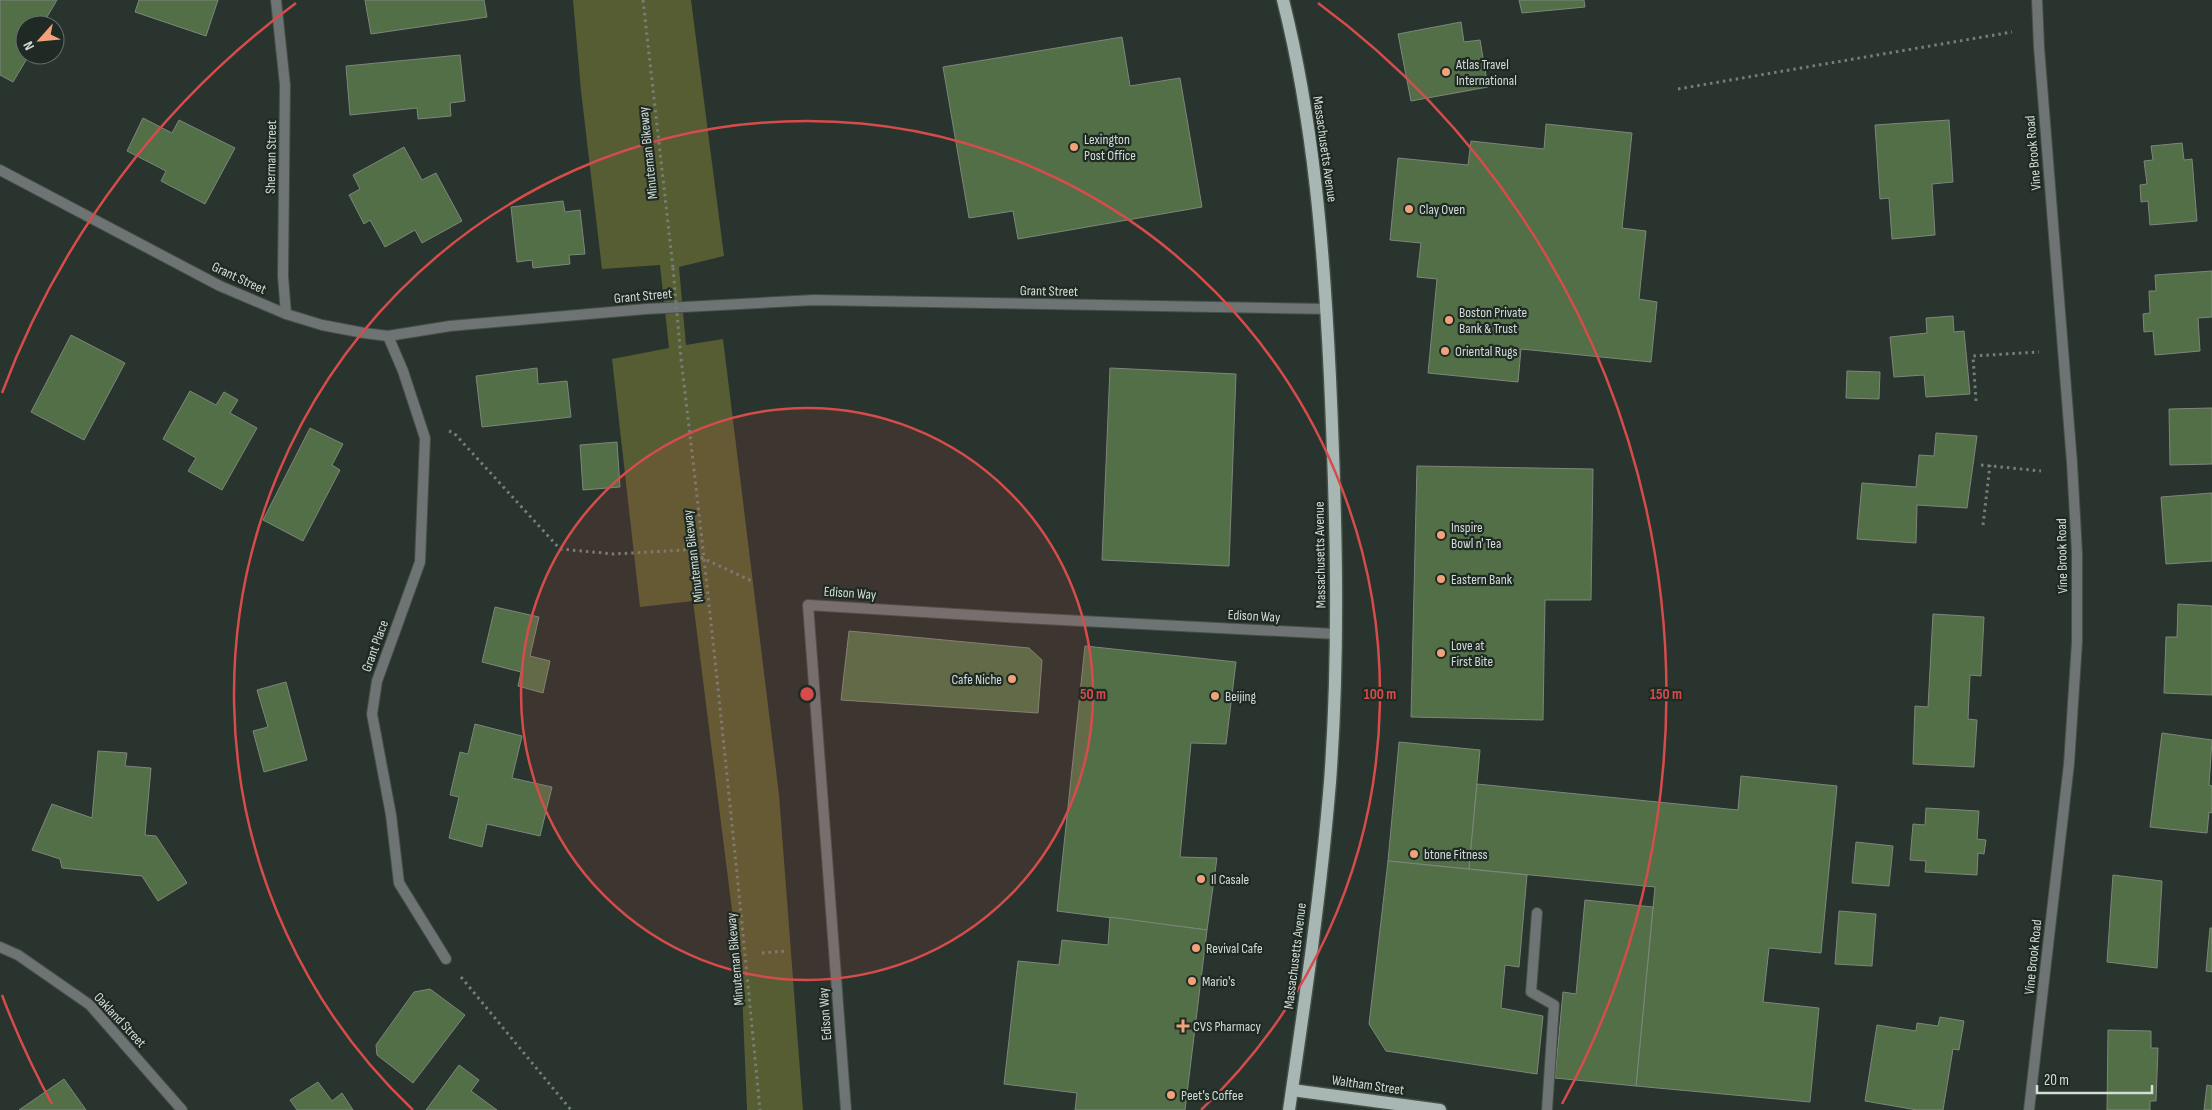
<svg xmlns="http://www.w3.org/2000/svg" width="2212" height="1110" font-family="'Sofia Sans Condensed',sans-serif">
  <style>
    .green { fill: #575d33 }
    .building { fill: #526f48; stroke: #7e867b }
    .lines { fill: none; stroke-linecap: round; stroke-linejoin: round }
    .service-casing { stroke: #444f48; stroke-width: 12 }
    .minor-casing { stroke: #444f48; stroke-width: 12 }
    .tertiary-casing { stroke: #444f48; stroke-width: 12 }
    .primary-casing { stroke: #444f48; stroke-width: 15 }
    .path { stroke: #757f79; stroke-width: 3; stroke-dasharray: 2.5 4; stroke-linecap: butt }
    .service { stroke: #6d7473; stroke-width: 10 }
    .minor { stroke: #6d7473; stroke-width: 10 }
    .tertiary { stroke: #6d7473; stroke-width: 10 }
    .primary { stroke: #a8b7b4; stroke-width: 12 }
    .path-bridge { stroke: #757f79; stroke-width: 3; stroke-dasharray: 2.5 4; stroke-linecap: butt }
    .ring { fill: none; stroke: #d64c4b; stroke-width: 2.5 }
    .poi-dot { fill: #f1a27b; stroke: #1e2a23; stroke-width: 2 }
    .labels { text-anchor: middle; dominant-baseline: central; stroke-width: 4.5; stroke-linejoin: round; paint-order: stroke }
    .poi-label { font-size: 14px; fill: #d4dcd7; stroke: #1e2a23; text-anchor: start }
    .street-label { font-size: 14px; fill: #d4dcd7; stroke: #1e2a23 }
    .centre { fill: #d64c4b; stroke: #1e2a23; stroke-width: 2.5 }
    .ring-label { font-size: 15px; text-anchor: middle; font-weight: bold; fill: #d64c4b; stroke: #1e2a23; stroke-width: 4.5; stroke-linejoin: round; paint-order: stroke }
  </style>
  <rect width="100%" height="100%" fill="#28342d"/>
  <path class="green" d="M573 0H691L724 256 679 267 686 345 723 339 779 795 803 1110H747L742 989 693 601 640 607 612 359 669 348 660 265 602 269 581 91Z"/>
  <g class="building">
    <path d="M0 0H57L44 22 50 25H25V55H29L13 82 0 75Z"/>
    <path d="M139 0H218L206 36 135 12Z"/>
    <path d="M365 0H484L487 17 371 34Z"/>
    <path d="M1519 0H1584L1585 7 1522 13Z"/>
    <path d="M1461 22 1464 42 1480 40 1488 87 1411 101 1398 34Z"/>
    <path d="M1122 37 1130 86 1180 78 1202 207 1018 239 1013 211 969 218 943 67Z"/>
    <path d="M460 55 465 101 450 103 451 116 418 119 417 108 350 115 346 66Z"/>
    <path d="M143 118 172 133 179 120 235 148 205 204 161 181 166 171 127 151Z"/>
    <path d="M1949 120 1953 182 1932 184 1935 235 1892 239 1889 198 1880 199 1875 125Z"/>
    <path d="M1546 124 1632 133 1622 228 1646 231 1639 299 1657 302 1651 362 1521 349 1518 382 1428 373 1437 279 1417 277 1421 243 1390 240 1398 158 1468 165 1471 141 1544 149Z"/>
    <path d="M2182 143 2184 160 2192 159 2197 221 2150 225 2148 201 2141 202 2140 185 2147 184 2144 161 2153 160 2151 146Z"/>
    <path d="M404 147 422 180 436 173 462 221 422 243 415 230 385 247 370 220 364 224 349 195 360 189 353 175Z"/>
    <path d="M563 201 565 212 580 210 585 254 569 255 570 264 533 268 532 260 517 262 511 207Z"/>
    <path d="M2212 271V317L2198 318 2200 351 2155 355 2153 331 2144 332 2143 314 2150 313 2149 291H2156L2155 275Z"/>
    <path d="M1953 316 1954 332 1964 331 1970 394 1926 397 1924 375 1894 377 1890 337 1927 333 1926 318Z"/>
    <path d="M71 335 125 363 84 440 31 412Z"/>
    <path d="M537 368 538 384 567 381 571 417 482 427 476 376Z"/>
    <path d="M1110 368 1236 374 1229 566 1102 560Z"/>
    <path d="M1847 371 1880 372 1879 399 1846 398Z"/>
    <path d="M190 391 216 405 224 392 238 400 230 413 257 428 222 490 188 471 196 458 163 439Z"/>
    <path d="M2212 408V464L2170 465 2169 409Z"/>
    <path d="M310 428 343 444 332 465 340 470 303 541 263 520Z"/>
    <path d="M1936 433 1977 436 1967 508 1917 505 1916 543 1857 539 1862 483 1916 487 1919 455 1934 456Z"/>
    <path d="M617 442 620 487 583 490 580 445Z"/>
    <path d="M1417 466 1593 469 1591 600H1545L1543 720 1411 717Z"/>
    <path d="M2212 493V561L2166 564 2161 497Z"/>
    <path d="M2178 604 2212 606V695L2164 693 2166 637H2177Z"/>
    <path d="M495 607 539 617 530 656 550 661 543 693 518 686 521 672 482 662Z"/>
    <path d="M1933 614 1984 617 1981 676 1970 675 1968 719 1977 720 1974 767 1913 764 1915 706 1928 707Z"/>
    <path d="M849 631 1029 648 1042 660 1038 713 841 700Z"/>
    <path d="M1085 646 1236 662 1226 744 1191 743 1180 857 1217 858 1207 930 1057 911Z"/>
    <path d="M286 682 307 760 264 772 253 731 268 727 257 690Z"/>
    <path d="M475 724 522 736 512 778 552 787 540 836 487 824 482 847 449 838 459 797 450 795 460 752 468 754Z"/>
    <path d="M2162 733 2212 740 2209 785 2212 786V813L2209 812 2207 833 2150 827Z"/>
    <path d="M1399 742 1480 750 1469 869 1388 861Z"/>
    <path d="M98 751 127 753 125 766 151 768 145 835 156 836 187 883 158 901 142 876 62 868 60 859 32 850 52 804 92 818Z"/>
    <path d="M1741 776 1837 786 1821 953 1769 948 1763 1002 1819 1008 1810 1102 1636 1086 1655 887 1469 869 1477 784 1738 810Z"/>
    <path d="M1926 808 1979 811 1977 839 1986 840 1984 854 1978 853 1977 875 1925 872 1926 861 1910 860 1913 824 1925 825Z"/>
    <path d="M1856 842 1893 846 1889 886 1852 883Z"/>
    <path d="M1388 861 1527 875 1519 967 1505 965 1501 1008 1543 1016 1537 1074 1386 1051 1369 1024Z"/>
    <path d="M2113 875 2162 881 2157 968 2107 962Z"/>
    <path d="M1585 900 1653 907 1636 1086 1555 1078 1563 992 1576 994Z"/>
    <path d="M1839 911 1876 914 1872 966 1835 964Z"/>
    <path d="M1110 917 1207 930 1185 1110H1075L1077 1093 1004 1084 1018 961 1059 965 1062 940 1108 945Z"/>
    <path d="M2210 928H2212V972L2206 971Z"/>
    <path d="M430 989 465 1015 413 1083 377 1055 376 1045 414 992Z"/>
    <path d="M1940 1017 1964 1021 1959 1050 1953 1049 1943 1110H1917L1865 1101 1877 1025 1916 1031 1917 1023 1938 1026Z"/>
    <path d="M2108 1030 2151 1031V1048H2158L2156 1101H2150V1110H2107Z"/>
    <path d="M459 1065 479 1080 471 1091 497 1110H426Z"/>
    <path d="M64 1079 86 1110H19Z"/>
    <path d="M318 1082 332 1101 342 1093 353 1110H297L290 1100Z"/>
    <path d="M2207 1085 2212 1086V1110H2204Z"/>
  </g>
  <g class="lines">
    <defs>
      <path id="service" d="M1537 913 1531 992 1554 1005 1547 1110"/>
      <g id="minor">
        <path d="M276 0 285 85 283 276 286 314"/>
        <path d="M388 336 403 371 425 438 420 562 377 681 372 714 391 815 399 883 446 959"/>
        <path d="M0 947 18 955 90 1005 182 1110"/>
        <path d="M846 1110 808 605 1024 618 1336 634"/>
        <path d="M2029 1110 2069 764 2077 642V553L2072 463 2039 47 2037 0"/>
      </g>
      <path id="tertiary" d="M0 170 220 286 286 314 322 325 364 333 388 336 450 326 646 309 814 300 1327 309"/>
      <g id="primary">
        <path d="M1283 0C1314 123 1324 251 1330 378 1336 512 1340 648 1330 782 1321 892 1305 1001 1289 1110"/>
        <path d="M1292 1090 1440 1110"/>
      </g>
    </defs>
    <use href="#service" class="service-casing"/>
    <use href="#minor" class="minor-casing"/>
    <use href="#tertiary" class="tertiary-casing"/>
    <use href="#primary" class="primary-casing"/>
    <g class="path">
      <path d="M643 0 673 268"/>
      <path d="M1678 89 2012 32"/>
      <path d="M681 359C711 609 736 859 760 1110"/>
      <path d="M1976 401 1973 356 2039 352"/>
      <path d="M449 431 454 433 560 549 614 554 685 550 754 582"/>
      <path d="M1981 465 2041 471"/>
      <path d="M1983 525 1990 465"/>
      <path d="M762 953 786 951"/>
      <path d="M461 977 571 1110"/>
    </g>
    <use href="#service" class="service"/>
    <use href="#minor" class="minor"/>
    <use href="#tertiary" class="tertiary"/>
    <use href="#primary" class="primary"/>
    <path class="path-bridge" d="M673 268 681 359"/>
  </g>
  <circle cx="807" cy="694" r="286" fill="#d64c4b" fill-opacity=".12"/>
  <g class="ring">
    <circle cx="807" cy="694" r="286"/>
    <path d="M413 1110A573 573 0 1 1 1201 1110"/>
    <path d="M52 1104A859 859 0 0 1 2 995M2 393A859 859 0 0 1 296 3M1318 3A859 859 0 0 1 1562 1104"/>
  </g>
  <g class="poi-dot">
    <circle cx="1446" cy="72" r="5"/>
    <circle cx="1074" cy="147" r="5"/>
    <circle cx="1409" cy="209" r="5"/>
    <circle cx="1449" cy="320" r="5"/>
    <circle cx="1445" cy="351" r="5"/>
    <circle cx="1441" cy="535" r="5"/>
    <circle cx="1441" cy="579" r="5"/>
    <circle cx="1441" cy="653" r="5"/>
    <circle cx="1012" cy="679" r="5"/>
    <circle cx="1215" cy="696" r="5"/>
    <circle cx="1414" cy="854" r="5"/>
    <circle cx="1201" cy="879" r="5"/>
    <circle cx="1196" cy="948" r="5"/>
    <circle cx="1192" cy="981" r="5"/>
    <path d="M1180.5 1018.5h5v5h5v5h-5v5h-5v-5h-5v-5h5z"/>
    <circle cx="1171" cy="1095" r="5"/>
  </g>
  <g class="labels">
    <g class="poi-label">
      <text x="1456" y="64">Atlas Travel<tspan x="1456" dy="16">International</tspan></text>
      <text x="1084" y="139">Lexington<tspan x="1084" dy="16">Post Office</tspan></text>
      <text x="1419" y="209">Clay Oven</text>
      <text x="1459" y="312">Boston Private<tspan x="1459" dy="16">Bank &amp; Trust</tspan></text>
      <text x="1455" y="351">Oriental Rugs</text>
      <text x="1451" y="527">Inspire<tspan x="1451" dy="16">Bowl n' Tea</tspan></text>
      <text x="1451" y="579">Eastern Bank</text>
      <text x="1451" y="645">Love at<tspan x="1451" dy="16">First Bite</tspan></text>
      <text x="1002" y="679" text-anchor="end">Cafe Niche</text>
      <text x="1225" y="696">Beijing</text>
      <text x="1424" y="854">btone Fitness</text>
      <text x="1211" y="879">Il Casale</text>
      <text x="1206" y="948">Revival Cafe</text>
      <text x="1202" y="981">Mario's</text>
      <text x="1193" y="1026">CVS Pharmacy</text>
      <text x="1181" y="1095">Peet's Coffee</text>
    </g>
    <g class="street-label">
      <text transform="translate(1325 149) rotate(82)">Massachusetts Avenue</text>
      <text transform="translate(648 153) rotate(-96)">Minuteman Bikeway</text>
      <text transform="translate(2033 153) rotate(-95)">Vine Brook Road</text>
      <text transform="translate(271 157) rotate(-89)">Sherman Street</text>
      <text transform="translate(239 278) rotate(25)">Grant Street</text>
      <text transform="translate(1049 291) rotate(1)">Grant Street</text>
      <text transform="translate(643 296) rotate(-5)">Grant Street</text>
      <text transform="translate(1320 555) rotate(-91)">Massachusetts Avenue</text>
      <text transform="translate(693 556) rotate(-97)">Minuteman Bikeway</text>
      <text transform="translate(2062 556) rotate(-91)">Vine Brook Road</text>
      <text transform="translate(850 593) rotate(4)">Edison Way</text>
      <text transform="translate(1254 616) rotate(3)">Edison Way</text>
      <text transform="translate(375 646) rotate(-70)">Grant Place</text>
      <text transform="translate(1295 956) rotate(-83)">Massachusetts Avenue</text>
      <text transform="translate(2033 957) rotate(-84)">Vine Brook Road</text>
      <text transform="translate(735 959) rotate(-95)">Minuteman Bikeway</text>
      <text transform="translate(825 1014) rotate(-94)">Edison Way</text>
      <text transform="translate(120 1020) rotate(47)">Oakland Street</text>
      <text transform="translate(1368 1085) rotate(8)">Waltham Street</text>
    </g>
  </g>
  <circle cx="807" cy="694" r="8" class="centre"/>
  <g class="ring-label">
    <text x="1093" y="699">50 m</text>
    <text x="1380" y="699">100 m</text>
    <text x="1666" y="699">150 m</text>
  </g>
  <g transform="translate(40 40) rotate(243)"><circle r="24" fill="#1e2a23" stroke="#67716b"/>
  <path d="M0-4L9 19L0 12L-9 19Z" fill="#f1a27b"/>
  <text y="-8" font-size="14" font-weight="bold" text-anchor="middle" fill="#d4dcd7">N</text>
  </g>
  <path d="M2037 1085v8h115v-8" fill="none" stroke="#d4dcd7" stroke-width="2.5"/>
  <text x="2044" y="1085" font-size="15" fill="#d4dcd7" stroke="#1e2a23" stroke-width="4" paint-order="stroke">20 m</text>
</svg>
